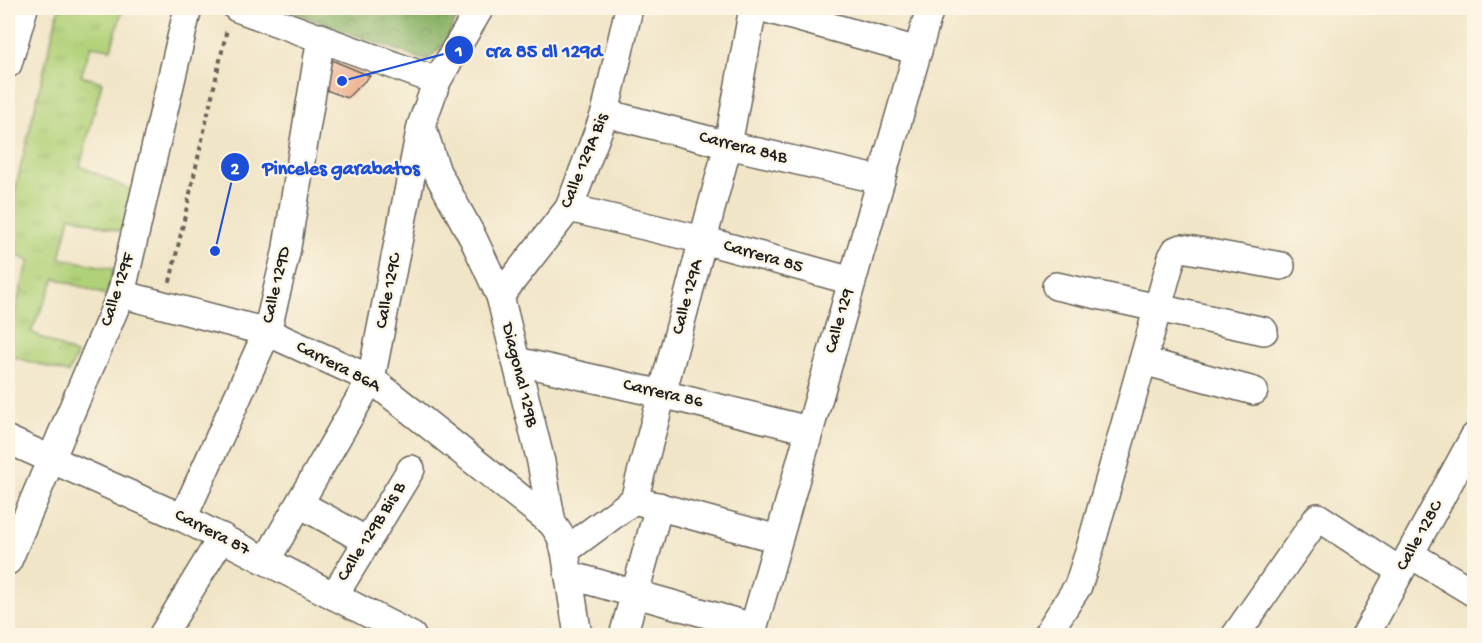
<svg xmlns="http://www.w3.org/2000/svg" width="1482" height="643" font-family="'Gochi Hand',sans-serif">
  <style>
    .grass { fill: url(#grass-tufts); stroke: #66764a; stroke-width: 1.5 }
    .forest { fill: url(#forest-crowns); stroke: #546842; stroke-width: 1.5 }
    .building { fill: #ea9f7b }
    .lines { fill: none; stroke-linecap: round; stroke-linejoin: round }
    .minor-casing { stroke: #676258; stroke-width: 30 }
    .path { stroke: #676258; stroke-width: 4; stroke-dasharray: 4.5 4.5; stroke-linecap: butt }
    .minor { stroke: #fff; stroke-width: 27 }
    .labels { text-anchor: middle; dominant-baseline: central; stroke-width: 4.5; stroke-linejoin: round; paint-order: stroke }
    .street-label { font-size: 18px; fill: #1c1c1c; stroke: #fcf5e5 }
    .leader { fill: none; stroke: #1d4ed8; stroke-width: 2 }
    .callout-dot { fill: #1d4ed8; stroke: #fcf5e5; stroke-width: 2 }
    .mark-label { font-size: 18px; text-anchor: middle; font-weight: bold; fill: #fff }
    .callout-label { font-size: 20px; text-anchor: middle; font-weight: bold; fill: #1d4ed8; stroke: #fcf5e5; stroke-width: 4.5; stroke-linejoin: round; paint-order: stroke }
  </style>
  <defs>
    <pattern id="grass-tufts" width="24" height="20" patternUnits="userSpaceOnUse" patternTransform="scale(1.5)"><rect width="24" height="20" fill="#b1d179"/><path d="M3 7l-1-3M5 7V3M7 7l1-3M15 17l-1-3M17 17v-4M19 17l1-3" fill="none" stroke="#98b368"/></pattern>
    <pattern id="forest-crowns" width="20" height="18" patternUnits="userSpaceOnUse" patternTransform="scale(1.5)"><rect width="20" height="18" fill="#8cb369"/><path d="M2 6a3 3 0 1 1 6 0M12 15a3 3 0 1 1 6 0" fill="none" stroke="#729156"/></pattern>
  </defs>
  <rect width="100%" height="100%" fill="#fcf5e5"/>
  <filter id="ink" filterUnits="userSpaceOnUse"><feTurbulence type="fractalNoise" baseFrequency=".0167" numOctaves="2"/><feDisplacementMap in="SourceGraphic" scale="12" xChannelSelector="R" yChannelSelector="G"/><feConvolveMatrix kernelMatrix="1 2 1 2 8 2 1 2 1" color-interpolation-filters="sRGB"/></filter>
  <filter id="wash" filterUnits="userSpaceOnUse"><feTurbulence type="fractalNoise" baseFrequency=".008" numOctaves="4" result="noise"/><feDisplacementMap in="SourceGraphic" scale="24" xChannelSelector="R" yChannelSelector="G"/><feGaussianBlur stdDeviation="1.35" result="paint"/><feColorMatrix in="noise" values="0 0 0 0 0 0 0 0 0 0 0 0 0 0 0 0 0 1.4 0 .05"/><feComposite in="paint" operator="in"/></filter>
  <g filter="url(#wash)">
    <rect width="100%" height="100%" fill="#f1e5c7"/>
    <path class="grass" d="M59 8H123L111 49 91 46 81 76 102 82 80 166 133 191 125 233 70 216 60 258 114 269 106 295 55 278 31 332 77 355 68 373 8 355V334L29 261 8 251V219Z"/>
    <path class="forest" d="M281 8H462L443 46 426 61Z"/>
    <g id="blocks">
      <path class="building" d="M329 59 370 76 347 98 316 86Z"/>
    </g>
  </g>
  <g filter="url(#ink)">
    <use href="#blocks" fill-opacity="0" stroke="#676258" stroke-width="1.5"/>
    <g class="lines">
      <defs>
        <g id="minor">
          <path d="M237 8 437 81"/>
          <path d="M763 8 918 51"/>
          <path d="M8 64 24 8"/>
          <path d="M605 113 728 145 881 180"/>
          <path d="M422 127 437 172 473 238 500 296 541 462 552 523 560 535 565 551 578 636"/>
          <path d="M569 208 703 240 852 281"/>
          <path d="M1056 286 1264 331"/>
          <path d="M121 294 267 332 371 379 552 523"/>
          <path d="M500 296 569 208 605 113 629 8"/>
          <path d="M516 361 662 394 809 430"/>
          <path d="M1143 361 1254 391"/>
          <path d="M8 440 183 518 412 636"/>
          <path d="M634 500 778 539"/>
          <path d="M300 504 367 541"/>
          <path d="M183 518 267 332 286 253 321 37"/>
          <path d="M565 551 634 500 728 145 753 8"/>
          <path d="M1410 554 1474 593"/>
          <path d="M8 561 121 294 188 8"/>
          <path d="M266 561 371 379 421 126 437 81 480 8"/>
          <path d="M569 575 753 627"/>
          <path d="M334 596 411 469"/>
          <path d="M162 636 222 537"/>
          <path d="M623 636 659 506"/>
          <path d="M751 636 930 8"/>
          <path d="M1046 636 1078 586 1089 552 1172 257 1176 250 1182 248 1281 266"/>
          <path d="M1235 636 1318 517 1400 571"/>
          <path d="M1365 636 1474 437"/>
        </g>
      </defs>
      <use href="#minor" class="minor-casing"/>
      <path class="path" d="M170 282 227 29"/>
      <use href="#minor" class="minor"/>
    </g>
  </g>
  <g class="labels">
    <g class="street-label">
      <text transform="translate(743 148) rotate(14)">Carrera 84B</text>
      <text transform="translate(585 161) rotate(-68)">Calle 129A Bis</text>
      <text transform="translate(763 257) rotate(16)">Carrera 85</text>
      <text transform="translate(277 285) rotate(-77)">Calle 129D</text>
      <text transform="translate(118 290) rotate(-72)">Calle 129F</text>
      <text transform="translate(389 291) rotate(-79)">Calle 129C</text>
      <text transform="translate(688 297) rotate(-75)">Calle 129A</text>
      <text transform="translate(840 321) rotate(-74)">Calle 129</text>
      <text transform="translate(338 367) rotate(27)">Carrera 86A</text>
      <text transform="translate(519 375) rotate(76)">Diagonal 129B</text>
      <text transform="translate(663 394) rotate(13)">Carrera 86</text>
      <text transform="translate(372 532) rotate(-58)">Calle 129B Bis B</text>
      <text transform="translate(212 533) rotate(27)">Carrera 87</text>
      <text transform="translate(1420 536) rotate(-61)">Calle 128C</text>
    </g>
  </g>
  <path class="leader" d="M342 81L459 50M215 251L235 167"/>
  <g class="callout-dot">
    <circle cx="342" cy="81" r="6"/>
    <circle cx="215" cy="251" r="6"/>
    <circle cx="459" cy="50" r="15"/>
    <circle cx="235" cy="167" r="15"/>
  </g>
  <g class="mark-label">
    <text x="459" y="56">1</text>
    <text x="235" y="174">2</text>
  </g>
  <g class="callout-label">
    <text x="544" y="57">cra 85 cll 129d</text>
    <text x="341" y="174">Pinceles garabatos</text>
  </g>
  <rect width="1482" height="643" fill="none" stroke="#fcf5e5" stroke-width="30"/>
</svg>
